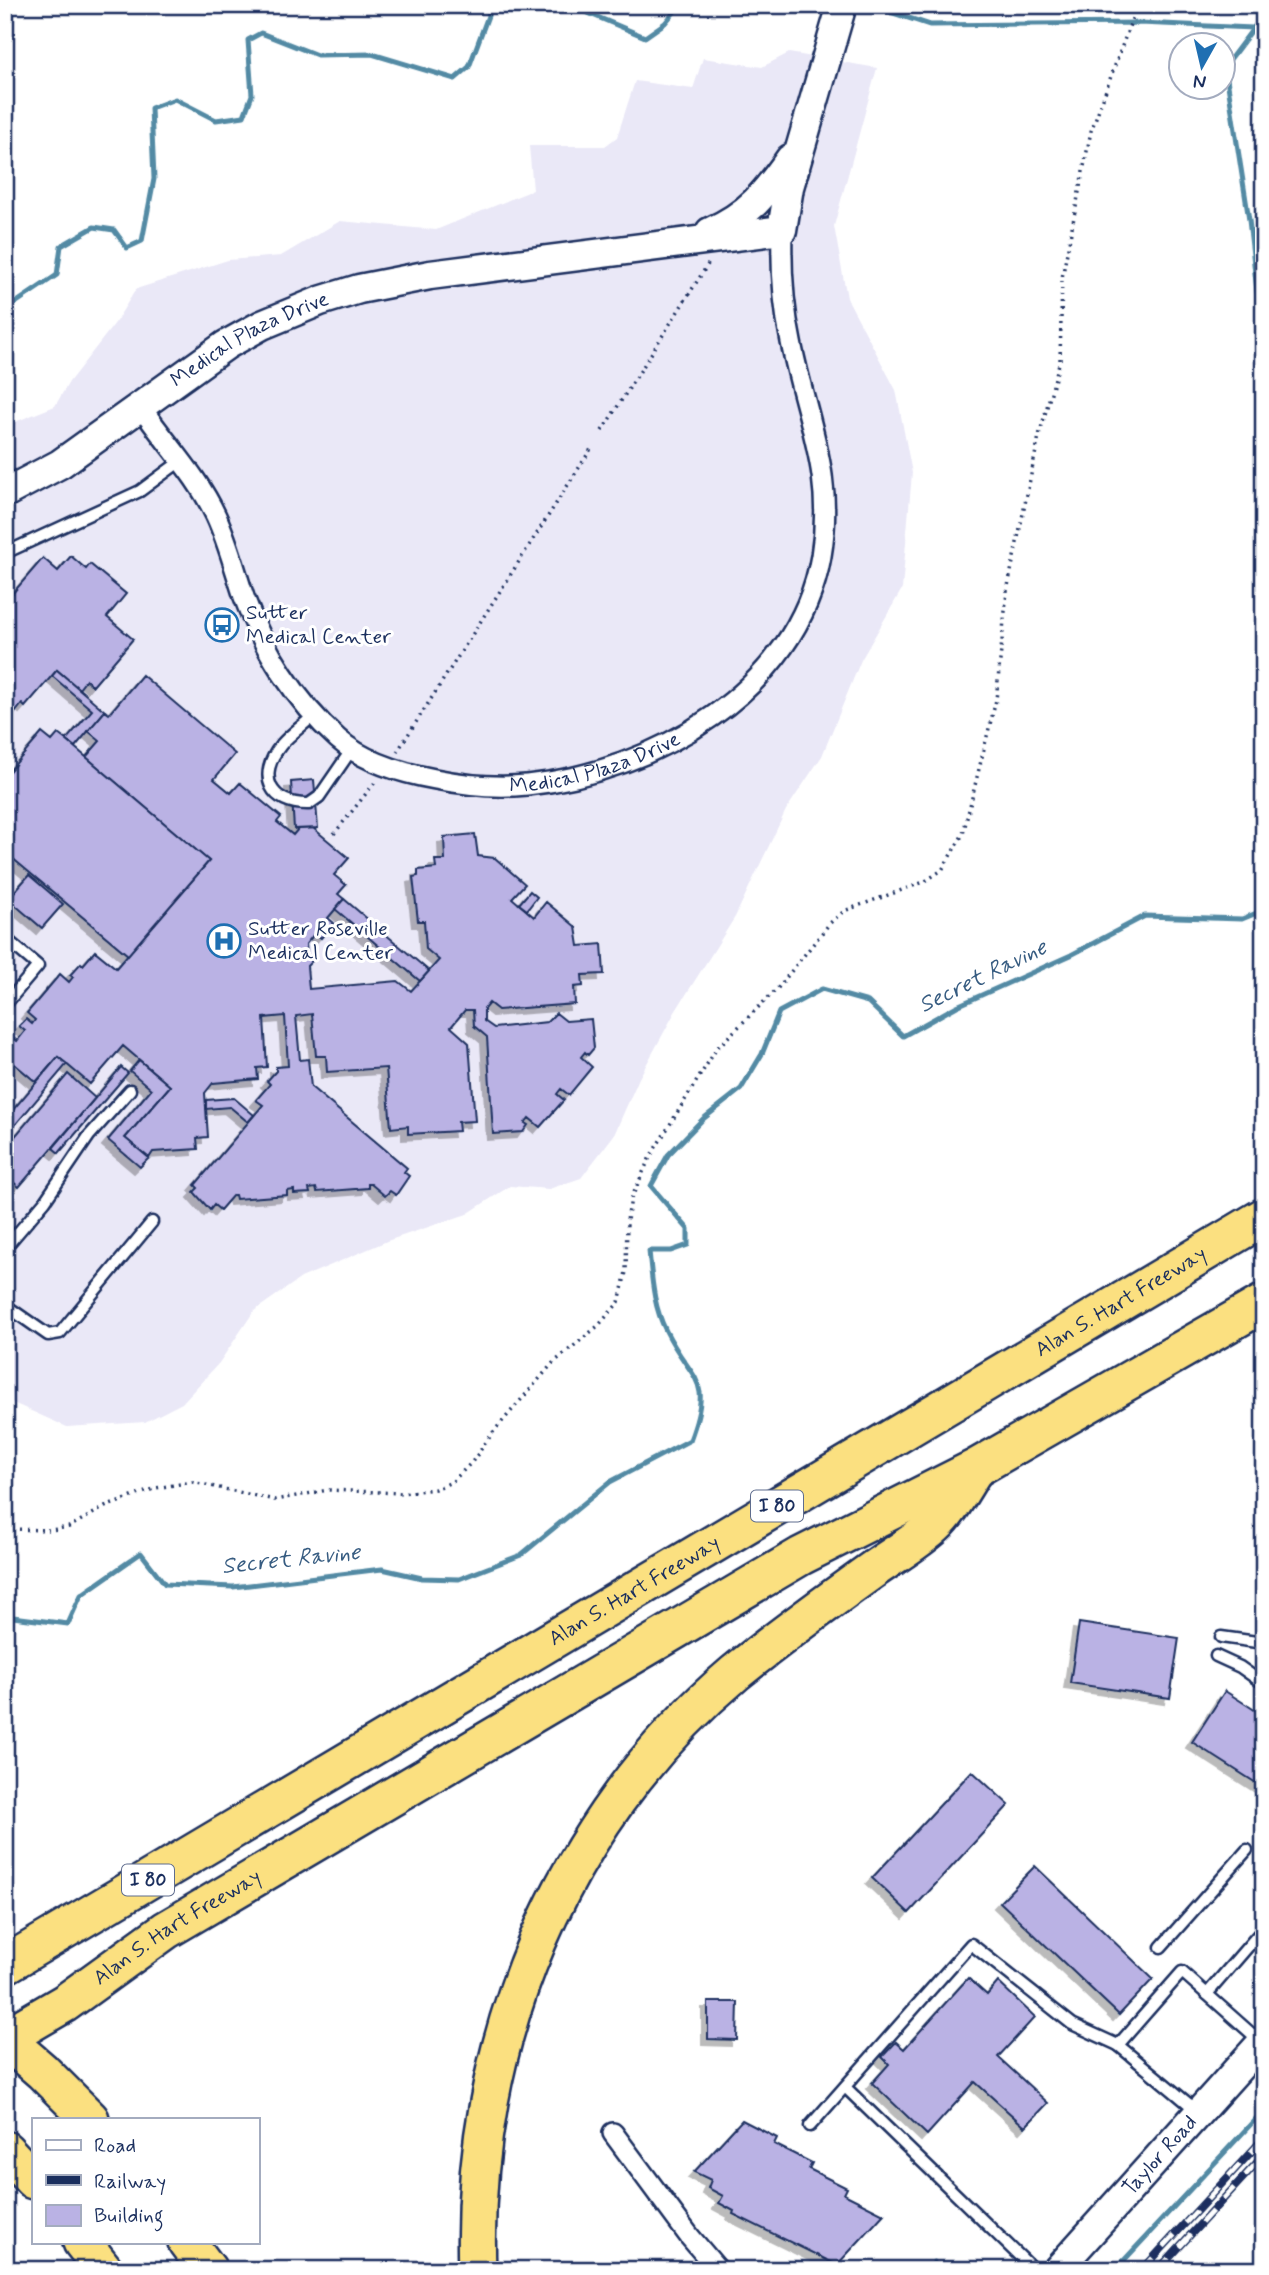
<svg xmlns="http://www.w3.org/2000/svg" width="1269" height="2275" font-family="Mynerve,sans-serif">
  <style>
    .built { fill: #eae8f7 }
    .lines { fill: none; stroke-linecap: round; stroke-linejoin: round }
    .stream { stroke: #528aa4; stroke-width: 5 }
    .building { fill: #bab2e4; stroke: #1b2f5e; stroke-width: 2; filter: url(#shadow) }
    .lane-casing { stroke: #1b2f5e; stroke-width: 15 }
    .street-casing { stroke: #1b2f5e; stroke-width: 24 }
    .secondary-casing { stroke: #1b2f5e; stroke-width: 33 }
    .highway-casing { stroke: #1b2f5e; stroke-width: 42 }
    .path { stroke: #1b2f5e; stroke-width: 3.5; stroke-dasharray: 2 5; stroke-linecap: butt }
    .lane { stroke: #fff; stroke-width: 10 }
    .street { stroke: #fff; stroke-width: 19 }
    .secondary { stroke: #fff; stroke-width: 28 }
    .highway { stroke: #fbe080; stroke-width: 37 }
    .rail-casing { stroke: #1b2f5e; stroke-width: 8 }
    .rail { stroke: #fff; stroke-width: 5; stroke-dasharray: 16; stroke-linecap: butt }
    .labels { text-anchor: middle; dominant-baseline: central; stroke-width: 6; stroke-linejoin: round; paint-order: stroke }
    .shield { fill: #fff; stroke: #5f6d8e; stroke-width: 2 }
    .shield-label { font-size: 19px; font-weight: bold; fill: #1b2f5e }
    .street-label { font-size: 21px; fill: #1b2f5e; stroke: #fff }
    .poi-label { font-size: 21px; fill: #1b2f5e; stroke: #fff; text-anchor: start }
    .water-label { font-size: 23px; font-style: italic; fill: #375c81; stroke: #fff }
  </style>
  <defs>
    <filter id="shadow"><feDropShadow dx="-6" dy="6" stdDeviation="0" flood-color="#0004"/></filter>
  </defs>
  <rect width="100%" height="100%" fill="#fff"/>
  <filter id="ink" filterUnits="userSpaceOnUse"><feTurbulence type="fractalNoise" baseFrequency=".0143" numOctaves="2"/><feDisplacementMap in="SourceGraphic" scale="14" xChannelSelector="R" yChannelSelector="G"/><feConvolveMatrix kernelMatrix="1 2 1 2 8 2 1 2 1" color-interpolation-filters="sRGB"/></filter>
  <g filter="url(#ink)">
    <path class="built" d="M789 53 877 68 834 226 847 298 896 390 912 473 902 589 861 660 822 756 786 810 735 917 675 1012 639 1078 614 1135 581 1178 549 1189 510 1186 467 1214 387 1241 301 1278 254 1311 219 1363 182 1403 145 1422 67 1427 11 1402H5V433L15 422 55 406 69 382 115 323 136 289 228 260 281 256 340 221 436 230 533 190 529 146H605L617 137 635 81 693 89 703 58 762 67Z"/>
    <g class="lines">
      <g class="stream">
        <path d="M569 5 645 37 665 23 680 5"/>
        <path d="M869 5 930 25 1140 23 1253 28"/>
        <path d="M1264 14 1225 66 1249 220 1261 326 1264 331"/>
        <path d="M5 310 57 275 61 246 94 227 114 230 127 248 142 241 154 179 151 108 175 99 216 120 244 116 252 95 248 40 261 33 317 55 372 54 455 79 469 67 492 5"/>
        <path d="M5 1616 68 1624 81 1595 141 1553 165 1584 233 1587 382 1569 422 1578 459 1579 521 1555 610 1482 690 1440C714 1376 692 1383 666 1331 653 1305 652 1279 649 1251H671L688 1245V1229L651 1186 668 1155 703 1119 741 1089 762 1054 779 1012 822 989 868 1002 903 1036 957 1006 1071 955 1145 916 1242 919 1264 910"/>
        <path d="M934 2262 935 2270"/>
        <path d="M1115 2270 1264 2110"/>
      </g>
    </g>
    <g class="building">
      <path d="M71 556 86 569 90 564 126 594 107 617 133 639 93 686 86 680 79 689 57 670 25 707 22 704 11 718 5 713V602L43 558 58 571Z"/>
      <path d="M57 670 105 711 75 747 66 740 92 710 52 676Z"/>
      <path d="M142 675 235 754 214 779 231 793 240 783 281 817 277 822 293 835 298 829 313 828 349 858 334 875 346 885 338 894 344 899 328 918 334 923 321 938 315 933 306 944 307 956 312 961 307 966 309 989 398 981 411 991 439 960 426 949 424 921H418L413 877 418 876V870L436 868 435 860H445L444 837 475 834 478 856 495 858 525 884 512 898 534 917 546 902 576 927 579 946 602 944 604 974 582 975 583 986 574 987 575 1004 498 1010 489 1003 484 1009V1021L494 1028 547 1022 556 1013 566 1021 591 1019 594 1048 588 1055 585 1052 581 1057 592 1067 569 1095 561 1089 557 1094 564 1100 540 1127 529 1118 525 1123 528 1125 523 1132 493 1134 487 1037 474 1026 473 1010H465L451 1027 469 1043 475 1121 458 1122 459 1131 408 1134V1126L391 1128 386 1068 327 1072 326 1056H316L312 1014 296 1016 300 1060 308 1059 311 1087 407 1168 404 1172 409 1176 396 1195 390 1191 385 1196 371 1184H368V1188L317 1192 316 1188 309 1189 310 1193 294 1194V1190L287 1191V1195L236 1199 235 1195H233L220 1210 214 1205 210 1210 194 1192 198 1188 195 1185 263 1105 256 1100 270 1084 267 1081 276 1071V1067L288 1066 285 1016 264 1018 267 1067 257 1068 258 1079 213 1083 205 1093 208 1137 197 1138 198 1149 153 1152 149 1158 125 1138 170 1086 123 1046 90 1084 58 1057 36 1082 5 1056V1031L17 1041 25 1031 19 1026 26 1019 32 1024 35 1020 27 1013 60 974 69 982 73 977 70 975 81 963 83 965 95 951 116 968 209 861 86 757 100 741 88 731 105 711 109 714Z"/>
      <path d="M42 733 52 741 58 734 66 740 209 861 128 955 5 852V776Z"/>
      <path d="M314 780 318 828 294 829 291 782Z"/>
      <path d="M29 875 63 904 42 928 8 899Z"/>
      <path d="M530 891 537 897 527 910 519 904Z"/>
      <path d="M344 899 429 971 420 981 335 909Z"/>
      <path d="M58 1057 67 1064 5 1137V1119Z"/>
      <path d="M139 1060 170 1086 125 1138 149 1158 140 1167 108 1140 151 1089 130 1071Z"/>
      <path d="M121 1067 128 1073 59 1153 53 1148Z"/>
      <path d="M68 1074 95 1098 19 1187 5 1175V1148Z"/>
      <path d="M234 1098 254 1115 248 1122 230 1107 206 1109V1100Z"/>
      <path d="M1079 1623 1179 1638 1170 1698 1070 1683Z"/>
      <path d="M1225 1691 1264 1716V1788L1192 1742Z"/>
      <path d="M972 1771 1009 1805 909 1913 872 1878Z"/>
      <path d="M1035 1866 1153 1979 1119 2015 1000 1902Z"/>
      <path d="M968 1978 987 1995 998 1982 1035 2017 998 2057 1048 2103 1025 2127 975 2082 927 2135 872 2083 889 2064 882 2057 896 2042 904 2049Z"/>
      <path d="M708 2002H738L737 2040 708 2039Z"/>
      <path d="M742 2120 777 2138 774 2144 812 2163 809 2169 847 2188 844 2194 884 2214 837 2265 733 2214 734 2211 719 2203 723 2196 708 2188 711 2180 694 2172Z"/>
    </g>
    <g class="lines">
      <defs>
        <g id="lane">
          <path d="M5 553 140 491 182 460"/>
          <path d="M314 715C304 725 290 734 281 745 256 776 270 805 309 804L319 797 352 749"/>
          <path d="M5 938 38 966 5 1005"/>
          <path d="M5 1248 45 1201 89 1136 130 1090"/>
          <path d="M5 1305 48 1335 60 1333 152 1222"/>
          <path d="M1221 1637 1264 1643"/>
          <path d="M1216 1656 1240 1667 1264 1684"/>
          <path d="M1161 1947 1247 1850"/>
          <path d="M1207 1994 1264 1928"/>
          <path d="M1118 2045 1182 1972 1261 2042"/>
          <path d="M845 2087 1034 2270"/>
          <path d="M810 2126 971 1944 1072 2024 1118 2045 1196 2110"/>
        </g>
        <g id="street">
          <path id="s1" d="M141 407C166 444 197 475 216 516 228 542 235 570 244 597 263 649 296 702 338 739 364 762 402 773 435 779 465 785 497 788 527 785 653 772 798 691 821 556 835 474 806 419 791 342 783 305 781 267 782 230"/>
          <path d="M613 2133 690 2237 718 2270"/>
        </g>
        <g id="secondary">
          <path d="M710 232C749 215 766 193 790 159"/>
          <path id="s2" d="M5 493 60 464 226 345 262 325 320 301 359 289 430 275 782 230 789 187 842 5"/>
          <path id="s3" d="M1057 2270 1264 2040"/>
        </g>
        <g id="highway">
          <path id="s4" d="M5 1965 1264 1217"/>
          <path id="s5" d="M5 2038 65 2003 166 1930 801 1556 976 1468 1264 1303"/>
          <path d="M5 2039 42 2071 90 2119"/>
          <path d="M5 2150 33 2180"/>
          <path d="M82 2242 104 2270"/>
          <path d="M187 2242 208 2270"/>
          <path d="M477 2270C468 2043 561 1820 735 1673 779 1637 825 1604 871 1571 892 1556 917 1542 935 1525 950 1511 961 1490 972 1473"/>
        </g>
      </defs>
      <use href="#lane" class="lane-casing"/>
      <use href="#street" class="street-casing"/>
      <use href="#secondary" class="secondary-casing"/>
      <use href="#highway" class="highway-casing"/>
      <g class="path">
        <path d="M602 431 710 261"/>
        <path d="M397 752 591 449"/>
        <path d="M334 834 376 781"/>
        <path d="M5 1529 51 1530 69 1527 105 1507 156 1488 192 1482 275 1500 328 1490 402 1493 435 1489 452 1482 472 1462 494 1431 553 1363 598 1326 619 1302 626 1272 627 1220 631 1199 650 1157 717 1048 777 989 830 923 844 911 924 882 942 870 963 834 996 700 1007 591 1039 436 1060 360 1062 278 1091 131 1137 5"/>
      </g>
      <use href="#lane" class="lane"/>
      <use href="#street" class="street"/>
      <use href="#secondary" class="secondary"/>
      <use href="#highway" class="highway"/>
      <defs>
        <g id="rail">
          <path d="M1142 2270 1264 2138"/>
          <path d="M1158 2270 1264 2155"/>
        </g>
      </defs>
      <use href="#rail" class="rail-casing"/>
      <use href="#rail" class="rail"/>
    </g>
  </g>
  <defs>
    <symbol id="bus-ring" viewBox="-11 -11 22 22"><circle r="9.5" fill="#fff" stroke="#1f6fb2" stroke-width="1.5"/><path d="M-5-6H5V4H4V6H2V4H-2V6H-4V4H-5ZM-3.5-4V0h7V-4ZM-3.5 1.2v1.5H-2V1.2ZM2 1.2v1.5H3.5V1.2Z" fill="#1f6fb2"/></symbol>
    <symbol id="hospital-ring" viewBox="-11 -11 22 22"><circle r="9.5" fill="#fff" stroke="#1f6fb2" stroke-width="1.5"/><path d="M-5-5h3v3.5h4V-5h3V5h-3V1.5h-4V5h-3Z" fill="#1f6fb2"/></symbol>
  </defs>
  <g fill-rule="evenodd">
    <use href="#bus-ring" x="203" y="606" width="38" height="38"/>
    <use href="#hospital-ring" x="205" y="922" width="38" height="38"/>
  </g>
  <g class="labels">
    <g class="shield">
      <rect x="751" y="1490.5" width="52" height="31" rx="5"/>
      <rect x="122" y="1864.5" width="52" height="31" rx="5"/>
    </g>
    <g class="shield-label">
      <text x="777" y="1506">I 80</text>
      <text x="148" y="1880">I 80</text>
    </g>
    <g class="street-label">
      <text stroke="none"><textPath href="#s2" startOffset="290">Medical Plaza Drive</textPath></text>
      <text stroke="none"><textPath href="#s1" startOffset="660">Medical Plaza Drive</textPath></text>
      <text stroke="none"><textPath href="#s4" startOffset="1298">Alan S. Hart Freeway</textPath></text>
      <text stroke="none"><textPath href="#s4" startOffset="732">Alan S. Hart Freeway</textPath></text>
      <text stroke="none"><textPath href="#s5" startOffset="205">Alan S. Hart Freeway</textPath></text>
      <text stroke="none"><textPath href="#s3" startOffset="154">Taylor Road</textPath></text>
    </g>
    <g class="poi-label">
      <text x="246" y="613">Sutter<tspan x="246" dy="24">Medical Center</tspan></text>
      <text x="248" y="929">Sutter Roseville<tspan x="248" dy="24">Medical Center</tspan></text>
    </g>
    <g class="water-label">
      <text transform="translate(983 977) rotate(-26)">Secret Ravine</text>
      <text transform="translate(291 1560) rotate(-6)">Secret Ravine</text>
    </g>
  </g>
  <rect width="1269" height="2275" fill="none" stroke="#fff" stroke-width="28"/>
  <rect x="14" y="14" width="1241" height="2247" fill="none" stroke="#1b2f5e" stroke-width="2.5" filter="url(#ink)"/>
  <rect x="32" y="2118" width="228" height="126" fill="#ffffff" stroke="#a4acbf" stroke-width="2"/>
  <rect x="46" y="2140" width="35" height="10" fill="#ffffff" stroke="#a4acbf" stroke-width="2"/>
  <text x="94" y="2152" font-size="21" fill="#1b2f5e">Road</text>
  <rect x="46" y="2175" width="35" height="10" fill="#1b2f5e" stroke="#a4acbf" stroke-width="2"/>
  <text x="94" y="2188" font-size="21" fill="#1b2f5e">Railway</text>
  <rect x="46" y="2205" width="35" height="21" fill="#bab2e4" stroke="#a4acbf" stroke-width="2"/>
  <text x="94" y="2222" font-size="21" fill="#1b2f5e">Building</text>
  <g transform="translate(1202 66) rotate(188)"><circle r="33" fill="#ffffff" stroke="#a4acbf" stroke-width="2"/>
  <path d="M0-5L12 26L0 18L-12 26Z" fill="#1f6fb2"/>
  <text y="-10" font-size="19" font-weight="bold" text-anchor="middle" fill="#1b2f5e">N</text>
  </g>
</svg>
